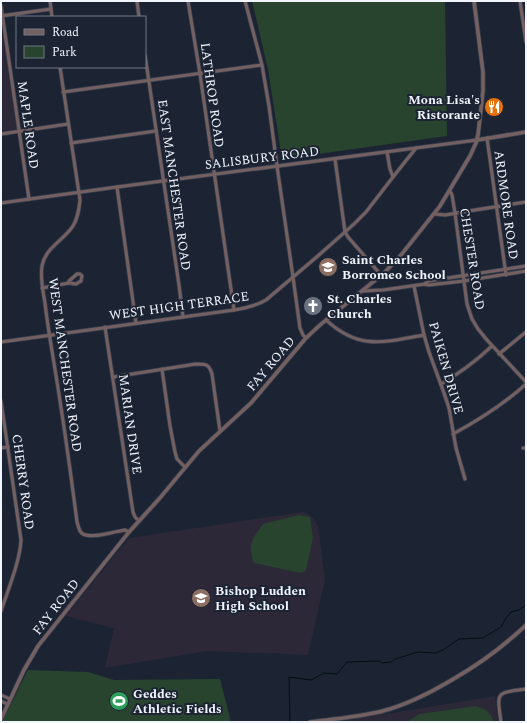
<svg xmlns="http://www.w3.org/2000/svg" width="527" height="723" font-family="Spectral,serif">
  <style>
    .education { fill: #2c2838 }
    .green { fill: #28432e }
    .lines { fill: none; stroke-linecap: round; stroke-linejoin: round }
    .stream { stroke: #010f12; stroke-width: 1 }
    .minor-casing { stroke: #3a4150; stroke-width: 4.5 }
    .tertiary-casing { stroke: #3a4150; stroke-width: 5 }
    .minor { stroke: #746060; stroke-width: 3 }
    .tertiary { stroke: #746060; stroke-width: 3.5 }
    .labels { text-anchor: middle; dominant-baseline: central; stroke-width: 4; stroke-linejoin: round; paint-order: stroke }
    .street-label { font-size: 13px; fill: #f0f5fe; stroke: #1c2434 }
    .poi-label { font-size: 13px; font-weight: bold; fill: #f0f5fe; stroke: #1c2434; text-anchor: start }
  </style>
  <rect width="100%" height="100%" fill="#1c2434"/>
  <g class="education">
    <path d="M1 24 17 130 1 132Z"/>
    <path d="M303 512 312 517 318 526 325 580 308 655 208 651 105 668 114 628 66 616 129 538Z"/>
    <path d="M495 696 498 722H337Z"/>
  </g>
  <g class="green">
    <path d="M252 1H445L447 136 282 159 268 69Z"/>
    <path d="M299 515 310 517 313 538 306 570 301 573 254 563C247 543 252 540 263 524Z"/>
    <path d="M28 670 88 672 114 680 220 679 231 722H2Z"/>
    <path d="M475 706C486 709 490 711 494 722H409L410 720 420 714Z"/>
  </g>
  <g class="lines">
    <path class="stream" d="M290 722 289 677 311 680 324 673 337 674 347 662 379 661 382 663 391 662 395 659 418 652 436 653 443 650 459 639 483 638 501 627 506 618 511 612 519 610 526 605"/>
    <defs>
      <g id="minor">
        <path d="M50 1 52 17"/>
        <path d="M137 1 139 17"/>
        <path d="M188 1 200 74 234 310"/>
        <path d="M245 1 262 65 269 106 277 166 292 270 300 328 303 335 306 338"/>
        <path d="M520 1 526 42"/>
        <path d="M1 6 29 199"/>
        <path d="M1 16 51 9"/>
        <path d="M145 55 179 285 183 317"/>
        <path d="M60 67 80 200C79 209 78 218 73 226 64 240 45 248 42 266 40 278 43 291 45 303 47 321 50 339 53 357 62 411 70 467 77 522 78 525 79 529 80 531 85 541 112 532 120 531L125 530 129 532"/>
        <path d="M63 92 262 65"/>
        <path d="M1 134 68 124"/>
        <path d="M487 138 506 275"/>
        <path d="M71 143 156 131"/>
        <path d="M387 152 390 169 393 177"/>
        <path d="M335 159 345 232 348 237 381 275"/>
        <path d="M117 187 136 323"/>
        <path d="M450 191 452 195 455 213 467 304 472 319 478 329 487 340 526 382"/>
        <path d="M1 203 117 187 477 140"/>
        <path d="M435 214 445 215 475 210 526 202"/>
        <path d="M77 274H80L82 276 81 281 76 284 69 283V281Z"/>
        <path d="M425 284 428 281 526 266"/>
        <path d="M414 286 424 335 429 352 444 393 449 408 456 448 465 479"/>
        <path d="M42 288 69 283"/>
        <path d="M363 291 383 290 425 284 429 285 464 281 526 271"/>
        <path d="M326 320C360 351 384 342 424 335"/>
        <path d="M105 327 133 512 135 517 139 521"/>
        <path d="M1 342 234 310C246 308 256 306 266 300L319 255 354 224 366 212 393 177 416 148"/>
        <path d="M499 354 526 332"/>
        <path d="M162 369 170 426 175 452 177 459 185 467"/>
        <path d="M113 377 196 364C206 364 209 364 212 374L220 431"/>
        <path d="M441 384C460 373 476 361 492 346"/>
        <path d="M1 401 21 540C20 561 8 590 1 611"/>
        <path d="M453 434C479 420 504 404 526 384"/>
        <path d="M1 448 8 447"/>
        <path d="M523 448H526"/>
        <path d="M1 695 10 699"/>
        <path d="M1 701 7 704"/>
        <path d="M501 722C497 692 495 693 526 689"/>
      </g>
      <g id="tertiary">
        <path d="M477 140 526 132"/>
        <path d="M1 719 24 670 38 646 129 532 159 499 199 451 251 403 306 338 320 325 384 273 401 255 440 206 470 156 476 143 478 135 483 91V72L474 1"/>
        <path d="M310 722C334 719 359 717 383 711 409 704 432 692 455 678 481 663 504 646 526 625"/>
      </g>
    </defs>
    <use href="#minor" class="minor-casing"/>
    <use href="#tertiary" class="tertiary-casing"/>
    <use href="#minor" class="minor"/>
    <use href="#tertiary" class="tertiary"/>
  </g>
  <defs>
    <symbol id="restaurant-disc" viewBox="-11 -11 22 22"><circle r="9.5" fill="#e8710a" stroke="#1c2434"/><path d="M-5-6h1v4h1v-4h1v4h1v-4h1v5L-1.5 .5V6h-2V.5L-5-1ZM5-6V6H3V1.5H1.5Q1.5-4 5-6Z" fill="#fff"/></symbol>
    <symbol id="school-disc" viewBox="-11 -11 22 22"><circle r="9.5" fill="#8d6e63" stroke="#1c2434"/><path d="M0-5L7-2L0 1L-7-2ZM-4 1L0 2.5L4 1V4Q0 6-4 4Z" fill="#fff"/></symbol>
    <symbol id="church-disc" viewBox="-11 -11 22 22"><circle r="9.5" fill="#6b7280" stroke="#1c2434"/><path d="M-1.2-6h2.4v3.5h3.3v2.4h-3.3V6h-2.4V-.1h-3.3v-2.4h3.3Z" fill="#fff"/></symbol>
    <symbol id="stadium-disc" viewBox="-11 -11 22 22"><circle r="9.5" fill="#2e9e5b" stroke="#1c2434"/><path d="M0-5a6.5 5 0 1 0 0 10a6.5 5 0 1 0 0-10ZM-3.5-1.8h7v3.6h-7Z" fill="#fff"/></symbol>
  </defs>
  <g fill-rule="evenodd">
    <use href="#restaurant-disc" x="483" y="96" width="22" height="22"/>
    <use href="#school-disc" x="317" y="256" width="22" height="22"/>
    <use href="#church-disc" x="302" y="295" width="22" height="22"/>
    <use href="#school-disc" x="190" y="587" width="22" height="22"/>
    <use href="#stadium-disc" x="108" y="690" width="22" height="22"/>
  </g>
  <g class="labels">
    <g class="street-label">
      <text transform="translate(212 95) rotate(82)">LATHROP ROAD</text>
      <text transform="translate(28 125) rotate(82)">MAPLE ROAD</text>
      <text transform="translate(262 158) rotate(-7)">SALISBURY ROAD</text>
      <text transform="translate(174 185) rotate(82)">EAST MANCHESTER ROAD</text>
      <text transform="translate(506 205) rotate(82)">ARDMORE ROAD</text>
      <text transform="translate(472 259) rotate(81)">CHESTER ROAD</text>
      <text transform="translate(179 306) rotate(-8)">WEST HIGH TERRACE</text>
      <text transform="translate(271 364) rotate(-50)">FAY ROAD</text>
      <text transform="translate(65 365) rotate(82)">WEST MANCHESTER ROAD</text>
      <text transform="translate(446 368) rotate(74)">PAIKEN DRIVE</text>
      <text transform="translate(130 424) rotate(82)">MARIAN DRIVE</text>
      <text transform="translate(23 482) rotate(82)">CHERRY ROAD</text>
      <text transform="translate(56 607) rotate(-52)">FAY ROAD</text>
    </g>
    <g class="poi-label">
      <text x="480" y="100" text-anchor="end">Mona Lisa's<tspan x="480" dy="15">Ristorante</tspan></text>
      <text x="342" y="260">Saint Charles<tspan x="342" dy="15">Borromeo School</tspan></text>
      <text x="327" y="299">St. Charles<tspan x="327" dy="15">Church</tspan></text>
      <text x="215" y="591">Bishop Ludden<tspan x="215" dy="15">High School</tspan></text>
      <text x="133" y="694">Geddes<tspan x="133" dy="15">Athletic Fields</tspan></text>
    </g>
  </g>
  <rect width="527" height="723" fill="none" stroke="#f0f5fe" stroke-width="4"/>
  <rect x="16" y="16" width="130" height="52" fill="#1c2434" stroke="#717885"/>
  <rect x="24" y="29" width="20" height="6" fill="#746060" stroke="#717885"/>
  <text x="52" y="36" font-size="12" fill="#f0f5fe">Road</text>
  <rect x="24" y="46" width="20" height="12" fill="#28432e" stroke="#717885"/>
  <text x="52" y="56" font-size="12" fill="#f0f5fe">Park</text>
</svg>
